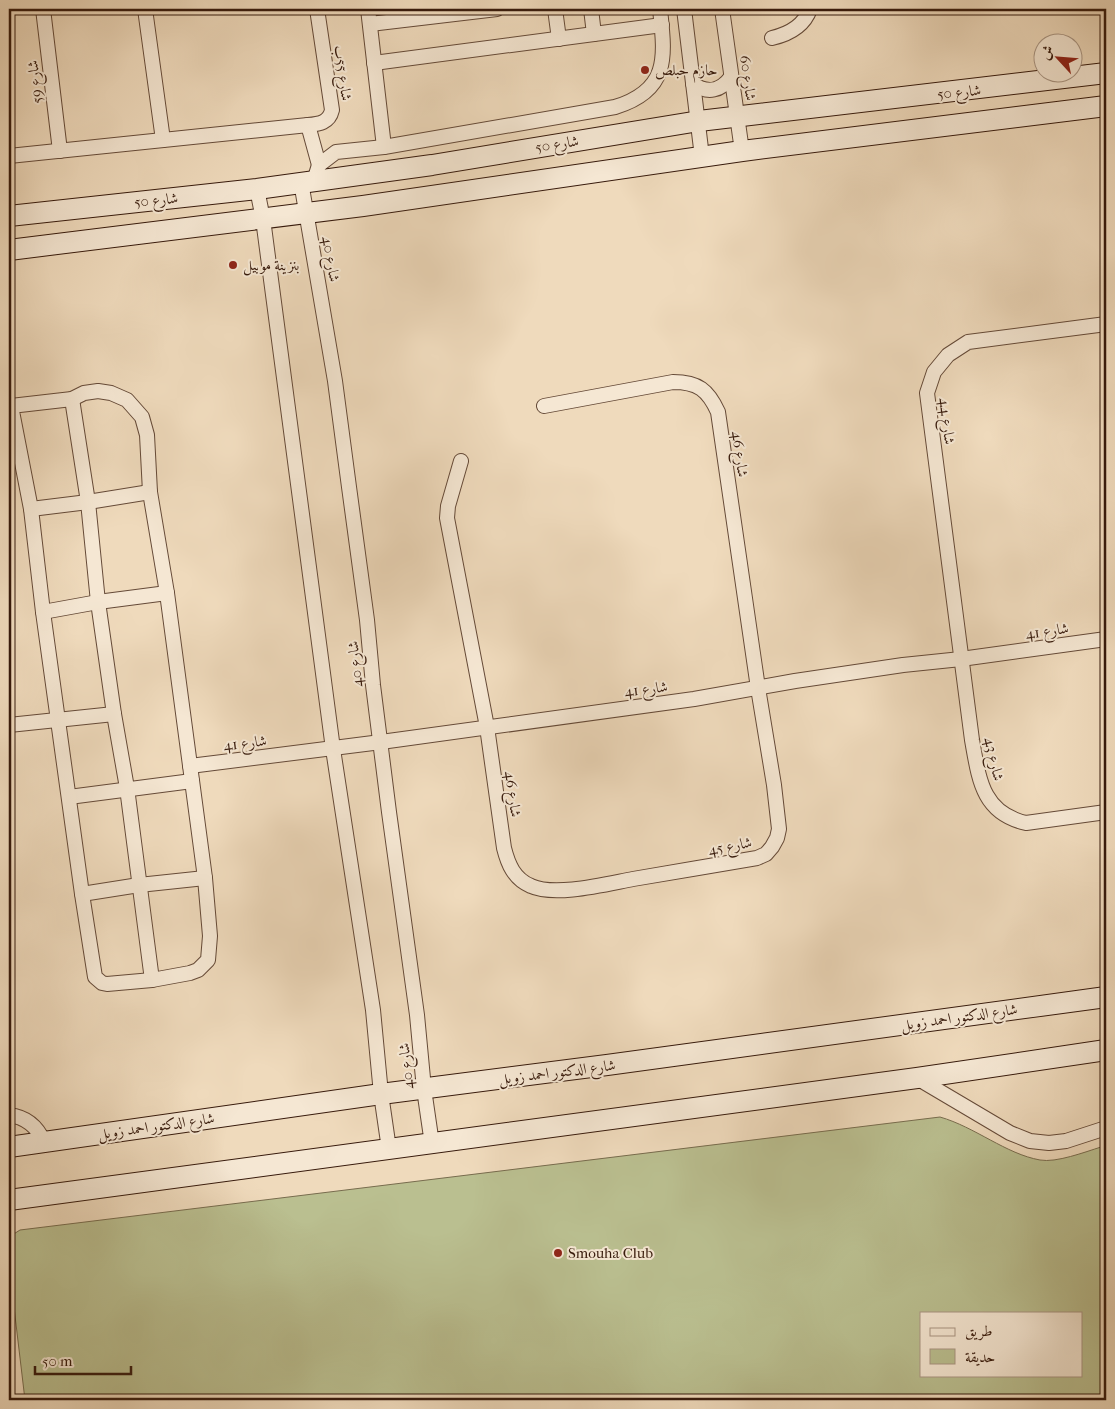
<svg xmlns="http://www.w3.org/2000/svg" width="1115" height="1409" font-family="'IM FELL French Canon',Amiri,serif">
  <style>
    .green { fill: #babf90; stroke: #786c4e; fill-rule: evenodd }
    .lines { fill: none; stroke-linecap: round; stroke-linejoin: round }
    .street-casing { stroke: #654a38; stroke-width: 16 }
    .secondary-casing { stroke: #371a0c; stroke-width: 22 }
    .street { stroke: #f5e7d3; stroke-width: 14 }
    .secondary { stroke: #f5e7d3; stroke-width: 20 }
    .poi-dot { fill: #8f2418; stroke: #f5e7d3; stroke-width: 2 }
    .labels { text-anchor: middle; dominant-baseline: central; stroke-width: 4; stroke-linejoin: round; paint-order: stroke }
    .poi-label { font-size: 15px; fill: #371a0c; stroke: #f5e7d3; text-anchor: start }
    .street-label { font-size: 15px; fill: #371a0c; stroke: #f5e7d3 }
  </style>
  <rect width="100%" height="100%" fill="#efdabc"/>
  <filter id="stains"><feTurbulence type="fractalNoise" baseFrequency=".004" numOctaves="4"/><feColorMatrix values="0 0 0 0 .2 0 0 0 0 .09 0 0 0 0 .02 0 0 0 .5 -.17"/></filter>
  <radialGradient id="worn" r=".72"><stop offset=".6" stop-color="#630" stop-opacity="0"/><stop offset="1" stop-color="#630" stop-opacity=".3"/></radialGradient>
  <path class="green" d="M940 1117C975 1127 1006 1154 1040 1160 1056 1163 1085 1152 1101 1147L1106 1157V1400H25L9 1265V1237L20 1230ZM921 1313H1081V1375H921Z"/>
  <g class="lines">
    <defs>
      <g id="street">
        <path d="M43 9 60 151"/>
        <path d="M145 9 163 140"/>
        <path d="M368 9 384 147"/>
        <path d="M555 9 559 39"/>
        <path d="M591 9 594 34"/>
        <path d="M684 9 702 157"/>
        <path d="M722 9 742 151"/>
        <path d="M370 24 497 9"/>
        <path d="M772 38C789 34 804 26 810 9"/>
        <path d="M374 63 662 25"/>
        <path d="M693 84C708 94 721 91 731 77"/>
        <path d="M308 125C319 124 329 123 332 110L317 9"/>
        <path d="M9 156 308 125 319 165"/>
        <path d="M314 181 319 165 336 152 384 147 615 107C670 90 665 57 660 9"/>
        <path d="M301 182 335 381 349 487 367 620 373 685 389 812 417 1015 424 1089 432 1144"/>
        <path d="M257 189 263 219 333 749 373 1010 381 1094 389 1149"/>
        <path d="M1106 324 968 342 948 355 934 372 927 393 972 740C979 779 982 813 1026 823L1106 812"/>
        <path d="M72 399 88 502 98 602 114 714 127 788 152 980"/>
        <path d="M9 406H11L72 399 84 393 98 391 111 393 127 400 142 417 147 435 150 492 167 593 205 878 210 936 208 960 198 970 190 973 152 980 107 984 102 983 95 977 82 894 43 612 31 509 11 406"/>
        <path d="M461 461 448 506 447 518 487 727 504 848C508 864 514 879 531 886 555 897 606 884 633 879 674 872 716 865 757 858L766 854 772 847 777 838 779 829 774 785 758 688 718 412C708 390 698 382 673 382L544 406"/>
        <path d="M31 509 88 502 150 492"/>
        <path d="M43 612 98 602 167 593"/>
        <path d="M9 725 114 714"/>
        <path d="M190 766 381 742 694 699 795 681 903 665 961 659 1106 639"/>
        <path d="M69 797 192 781"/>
        <path d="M82 894 139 885 205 878"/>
        <path d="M917 1078 1010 1133 1030 1141 1049 1143 1066 1141 1106 1128"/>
        <path d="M9 1115C26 1117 37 1126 44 1142"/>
      </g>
      <g id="secondary">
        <path d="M9 216 257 189 432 165 699 121 1106 73"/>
        <path d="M9 250 363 206 742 151 1106 106"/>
        <path d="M9 1147 381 1094 607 1065 1106 997"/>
        <path d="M9 1200 917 1078 1106 1050"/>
      </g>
    </defs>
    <use href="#street" class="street-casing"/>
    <use href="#secondary" class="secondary-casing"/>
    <use href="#street" class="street"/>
    <use href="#secondary" class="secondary"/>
  </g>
  <g class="poi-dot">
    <circle cx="645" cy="70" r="5"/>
    <circle cx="233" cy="265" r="5"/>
    <circle cx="558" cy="1253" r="5"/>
  </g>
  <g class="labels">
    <g class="poi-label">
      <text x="655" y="70">حازم حبلص</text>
      <text x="243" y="265">بنزينة موبيل</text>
      <text x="568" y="1253">Smouha Club</text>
    </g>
    <g class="street-label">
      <text transform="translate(343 73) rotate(82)">شارع 55ب</text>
      <text transform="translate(748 78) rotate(82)">شارع 60</text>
      <text transform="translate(35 82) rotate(-97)">شارع 59</text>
      <text transform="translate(959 92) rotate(-6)">شارع 50</text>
      <text transform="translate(557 144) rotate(-9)">شارع 50</text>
      <text transform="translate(156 200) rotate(-6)">شارع 50</text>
      <text transform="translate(331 259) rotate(80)">شارع 40</text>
      <text transform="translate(947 421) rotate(83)">شارع 44</text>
      <text transform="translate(740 454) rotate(82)">شارع 46</text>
      <text transform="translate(1047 631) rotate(-8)">شارع 41</text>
      <text transform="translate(355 664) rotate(-96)">شارع 40</text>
      <text transform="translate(646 689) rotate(-7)">شارع 41</text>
      <text transform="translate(245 743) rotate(-7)">شارع 41</text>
      <text transform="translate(994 759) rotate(77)">شارع 43</text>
      <text transform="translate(513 794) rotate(82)">شارع 46</text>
      <text transform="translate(730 846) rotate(-11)">شارع 45</text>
      <text transform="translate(959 1017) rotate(-8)">شارع الدكتور احمد زويل</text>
      <text transform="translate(406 1066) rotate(-96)">شارع 40</text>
      <text transform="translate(557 1072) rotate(-7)">شارع الدكتور احمد زويل</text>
      <text transform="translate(156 1126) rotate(-8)">شارع الدكتور احمد زويل</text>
    </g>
  </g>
  <rect width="1115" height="1409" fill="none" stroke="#efdabc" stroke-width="30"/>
  <rect x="10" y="10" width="1095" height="1389" fill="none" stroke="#371a0c" stroke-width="2.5"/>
  <rect x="15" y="15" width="1085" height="1379" fill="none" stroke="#371a0c"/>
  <rect x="920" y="1312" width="162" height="65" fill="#f5e7d3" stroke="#a99583"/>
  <rect x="930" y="1328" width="25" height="8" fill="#f5e7d3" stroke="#a99583"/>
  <text x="965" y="1336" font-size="15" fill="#371a0c">طريق</text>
  <rect x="930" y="1349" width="25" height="15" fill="#babf90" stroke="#a99583"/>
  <text x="965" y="1362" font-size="15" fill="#371a0c">حديقة</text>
  <g transform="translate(1058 58) rotate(296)"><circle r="24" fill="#f5e7d3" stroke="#a99583"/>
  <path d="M0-4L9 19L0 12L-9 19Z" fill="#8f2418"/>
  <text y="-8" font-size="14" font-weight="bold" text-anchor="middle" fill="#371a0c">ش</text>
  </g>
  <path d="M35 1366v8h96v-8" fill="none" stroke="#371a0c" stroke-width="2.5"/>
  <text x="42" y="1366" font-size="15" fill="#371a0c" stroke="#f5e7d3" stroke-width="4" paint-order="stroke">50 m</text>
  <rect width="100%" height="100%" filter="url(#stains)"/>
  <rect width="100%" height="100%" fill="url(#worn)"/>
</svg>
